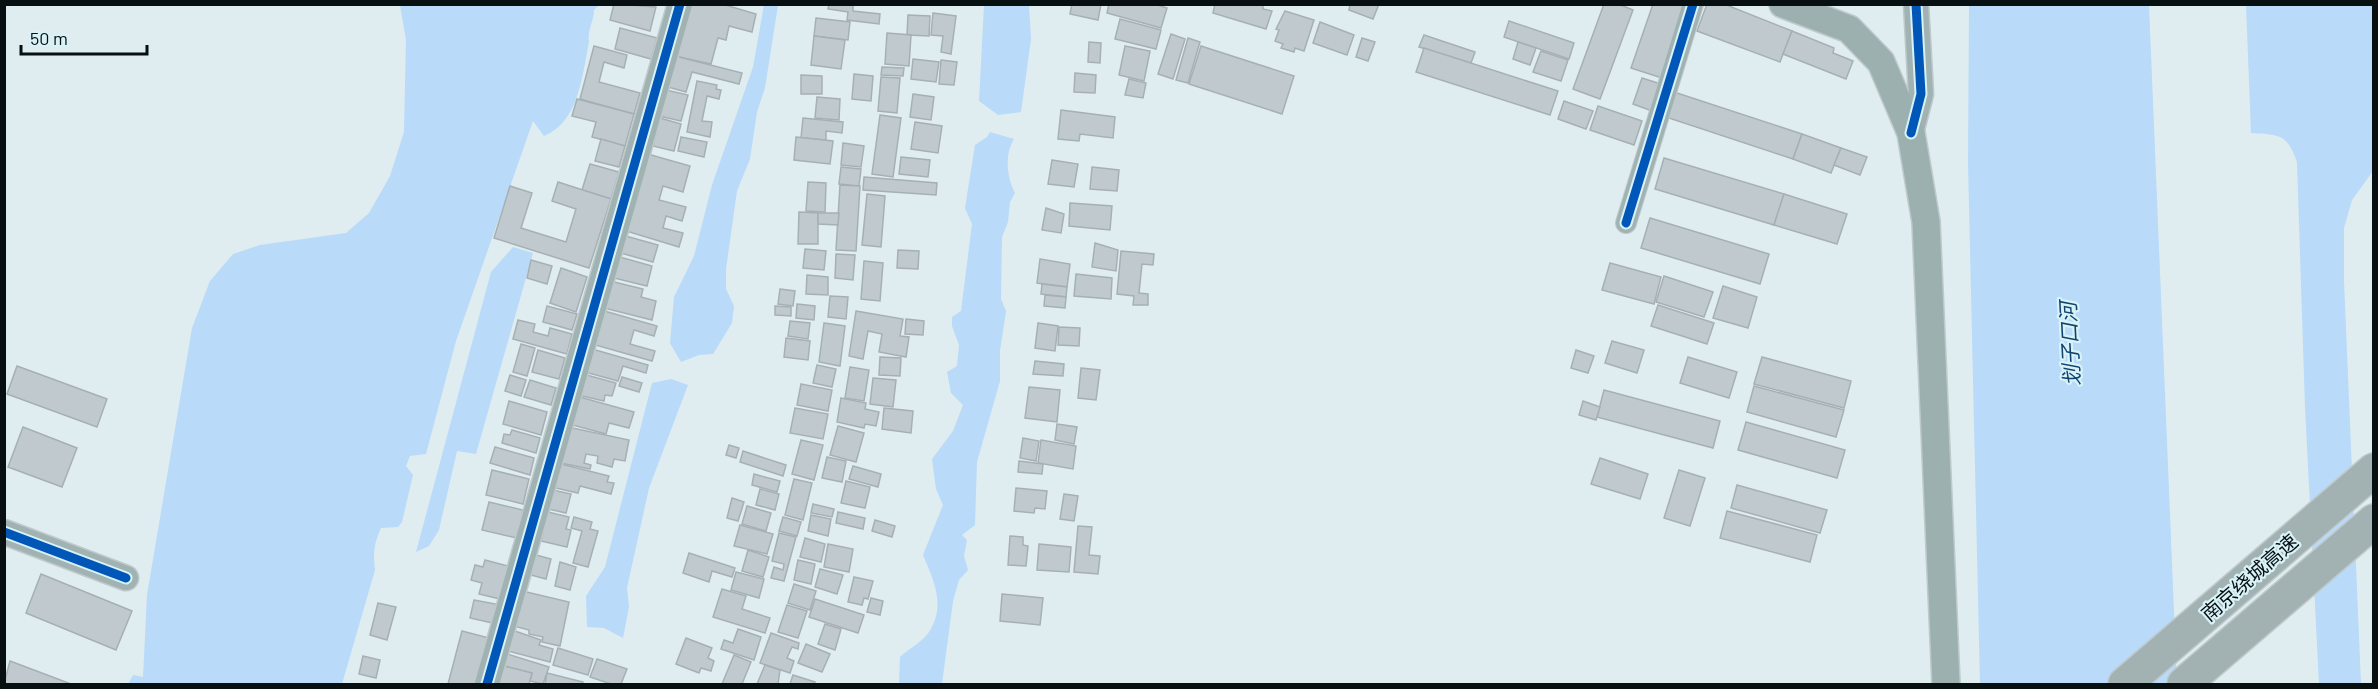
<svg xmlns="http://www.w3.org/2000/svg" width="2378" height="689" font-family="Barlow,'Noto Sans SC',sans-serif">
  <style>
    .water { fill: #b9daf9 }
    .building { fill: #c0cace; stroke: #a6b0b4; stroke-width: 1.5 }
    .lines { fill: none; stroke-linecap: round; stroke-linejoin: round }
    .minor-casing { stroke: #bec9cb; stroke-width: 22 }
    .tertiary-casing { stroke: #bec9cb; stroke-width: 27 }
    .secondary-casing { stroke: #bec9cb; stroke-width: 30 }
    .motorway-casing { stroke: #bec9cb; stroke-width: 36 }
    .minor { stroke: #a1b2b3; stroke-width: 20 }
    .tertiary { stroke: #a1b2b3; stroke-width: 24 }
    .secondary { stroke: #9cb0b0; stroke-width: 27 }
    .motorway { stroke: #a2b1b2; stroke-width: 33 }
    .cycleway-casing { stroke: #d8f2f7; stroke-width: 13 }
    .cycleway { stroke: #0057b8; stroke-width: 9 }
    .labels { text-anchor: middle; dominant-baseline: central; stroke-width: 4.5; stroke-linejoin: round; paint-order: stroke }
    .street-label { font-size: 20px; fill: #070f11; stroke: #d8f2f7 }
    .water-label { font-size: 21px; font-style: italic; fill: #104470; stroke: #d8f2f7 }
  </style>
  <rect width="100%" height="100%" fill="#dfedf0"/>
  <g class="water">
    <path d="M400 5H599L594 10C594 22 587 29 589 42 582 76 579 122 544 136L533 121 456 341 426 454 410 456 406 466 413 475 402 522 398 527 381 528C374 544 373 552 375 570L342 684H128L133 675 143 677 147 595 192 328 210 281 233 254 260 245 346 233 369 213 390 176 404 132 406 40Z"/>
    <path d="M764 5H778L765 88 757 112 750 159 737 191 726 269V289L734 306 732 323 713 354 699 355 681 362 670 343 674 297 694 256 712 185 753 67Z"/>
    <path d="M984 5H1029L1031 39 1021 112 998 115 979 101Z"/>
    <path d="M1969 5H2149L2177 684H1980L1968 163Z"/>
    <path d="M2246 5H2373V171L2352 200 2344 228V281L2361 684H2319L2305 407 2297 162C2287 133 2279 135 2251 133Z"/>
    <path d="M990 132 1014 139C1004 155 1007 178 1015 193L1010 202 1008 222 1002 237 1001 299 1006 311 1000 351V381L977 462 975 525 962 535 967 540 964 556 968 570 959 580 953 601 942 684H899L900 657C908 649 924 641 929 632 946 606 934 581 923 555L943 505 936 489 932 459 953 431 963 405 951 393 947 372 957 366 959 345 952 326V317L961 311 972 224 965 208 975 145 987 137Z"/>
    <path d="M513 247 533 253 476 454 457 451 439 530 429 546 416 552 491 272Z"/>
    <path d="M671 379 688 385 649 488 627 588 629 607 623 638 604 628 587 627 586 596 605 567 652 383Z"/>
  </g>
  <g class="building">
    <path d="M614 4 656 7 650 31 610 20Z"/>
    <path d="M689 4H722L756 14 752 32 729 26 726 40 718 38 711 64 675 56Z"/>
    <path d="M829 4H853V11L880 14 879 24 847 20 848 12 828 9Z"/>
    <path d="M1072 4H1101L1098 20 1070 14Z"/>
    <path d="M1109 4H1154L1167 8 1161 28 1107 13Z"/>
    <path d="M1215 4H1263V9L1272 11 1266 29 1213 13Z"/>
    <path d="M1350 4H1379L1373 19 1349 10Z"/>
    <path d="M1604 4H1618L1633 10 1600 99 1573 89Z"/>
    <path d="M1653 4H1687L1662 78 1631 68Z"/>
    <path d="M1707 4H1724L1792 31 1780 62 1697 31Z"/>
    <path d="M1285 11 1314 20 1304 51 1295 48 1294 52 1281 48 1283 44 1275 41 1279 30 1276 29Z"/>
    <path d="M933 13 956 16 951 54 941 52 943 36 931 35Z"/>
    <path d="M908 15 930 16 929 36 907 35Z"/>
    <path d="M816 18 850 22 848 40 814 36Z"/>
    <path d="M1120 19 1161 30 1156 49 1115 39Z"/>
    <path d="M1509 21 1574 43 1569 59 1504 37Z"/>
    <path d="M1320 22 1354 35 1347 55 1313 43Z"/>
    <path d="M620 28 657 38 651 59 615 49Z"/>
    <path d="M1792 31 1834 48 1833 53 1853 61 1846 79 1783 54Z"/>
    <path d="M887 33 911 35 909 66 885 64Z"/>
    <path d="M1171 34 1185 39 1173 79 1158 74Z"/>
    <path d="M1424 35 1475 52 1471 63 1419 47Z"/>
    <path d="M814 36 845 40 841 69 811 65Z"/>
    <path d="M1188 38 1200 42 1188 83 1176 80Z"/>
    <path d="M1362 38 1375 42 1368 61 1356 57Z"/>
    <path d="M1089 42 1101 43 1100 63 1088 62Z"/>
    <path d="M1518 42 1536 48 1530 65 1513 59Z"/>
    <path d="M594 46 627 55 624 68 604 62 599 82 640 93 634 114 580 99Z"/>
    <path d="M1125 46 1150 51 1144 81 1119 75Z"/>
    <path d="M1201 46 1294 76 1282 114 1189 84Z"/>
    <path d="M1424 48 1558 91 1550 115 1416 72Z"/>
    <path d="M1541 51 1568 60 1561 81 1533 72Z"/>
    <path d="M675 56 742 73 739 84 692 72 686 92 668 87Z"/>
    <path d="M913 59 939 62 936 82 911 79Z"/>
    <path d="M941 60 957 62 954 85 939 84Z"/>
    <path d="M882 67 904 68 903 76 881 75Z"/>
    <path d="M1075 73 1096 75 1095 93 1074 92Z"/>
    <path d="M854 74 873 76 871 101 852 99Z"/>
    <path d="M801 75 822 76V94H801Z"/>
    <path d="M881 77 900 78 897 113 878 111Z"/>
    <path d="M1642 78 1661 84 1652 111 1633 104Z"/>
    <path d="M1129 79 1146 83 1143 98 1125 95Z"/>
    <path d="M697 81 717 85 716 89 721 90 719 99 707 96 702 121 712 122 710 137 687 132Z"/>
    <path d="M666 90 688 95 681 121 659 116Z"/>
    <path d="M1674 92 1802 134 1793 159 1666 117Z"/>
    <path d="M913 94 934 97 931 120 910 117Z"/>
    <path d="M817 97 840 99 839 120 815 118Z"/>
    <path d="M577 99 634 114 625 146 592 137 596 122 572 116Z"/>
    <path d="M1564 101 1593 111 1586 129 1558 119Z"/>
    <path d="M1598 106 1642 121 1634 145 1590 130Z"/>
    <path d="M1061 110 1115 117 1113 138 1080 134 1079 141 1058 139Z"/>
    <path d="M880 115 901 118 893 177 872 174Z"/>
    <path d="M660 118 681 124 674 151 653 146Z"/>
    <path d="M803 118 843 122 842 133 826 131V140L801 138Z"/>
    <path d="M915 122 942 126 938 153 911 149Z"/>
    <path d="M1802 134 1841 148 1831 173 1793 159Z"/>
    <path d="M681 137 707 142 704 157 678 151Z"/>
    <path d="M796 137 833 141 830 164 794 160Z"/>
    <path d="M601 139 625 146 619 167 595 161Z"/>
    <path d="M843 143 864 146 861 167 841 165Z"/>
    <path d="M1841 148 1867 157 1860 175 1834 165Z"/>
    <path d="M644 153 690 166 683 192 663 186 659 200 686 207 682 221 666 216 663 228 683 233 679 247 623 230Z"/>
    <path d="M901 157 930 160 928 177 899 174Z"/>
    <path d="M1664 158 1784 194 1774 225 1655 189Z"/>
    <path d="M1052 160 1078 164 1074 187 1048 184Z"/>
    <path d="M590 164 619 172 611 199 582 190Z"/>
    <path d="M841 167 861 169 859 186 839 184Z"/>
    <path d="M1092 167 1119 170 1117 191 1090 189Z"/>
    <path d="M864 177 937 183 936 195 863 190Z"/>
    <path d="M558 182 611 199 589 268 494 238 510 186 532 193 521 228 566 242 576 209 552 201Z"/>
    <path d="M808 182 826 183 825 212 806 211Z"/>
    <path d="M840 185 860 186 856 251 836 250Z"/>
    <path d="M867 194 885 196 881 247 862 245Z"/>
    <path d="M1784 194 1847 214 1837 244 1774 225Z"/>
    <path d="M1070 203 1112 206 1110 230 1069 226Z"/>
    <path d="M1046 208 1064 214 1061 233 1042 230Z"/>
    <path d="M799 212 818 213V244H798Z"/>
    <path d="M818 213H839L838 225 818 224Z"/>
    <path d="M1650 218 1769 254 1760 284 1641 248Z"/>
    <path d="M622 235 658 245 653 262 617 252Z"/>
    <path d="M1095 243 1118 250 1116 271 1092 267Z"/>
    <path d="M805 249 826 251 824 270 803 268Z"/>
    <path d="M898 250 919 251 918 269 897 268Z"/>
    <path d="M1121 251 1154 254 1153 265 1142 264 1139 293 1148 294V305H1133L1134 296 1117 294Z"/>
    <path d="M836 254 855 255 853 280 835 278Z"/>
    <path d="M616 256 652 266 647 286 610 277Z"/>
    <path d="M1040 259 1070 264 1067 287 1037 283Z"/>
    <path d="M531 260 552 266 547 284 527 278Z"/>
    <path d="M864 261 883 263 880 301 861 299Z"/>
    <path d="M1610 263 1661 277 1654 304 1602 290Z"/>
    <path d="M561 268 587 277 576 312 550 303Z"/>
    <path d="M1076 274 1112 278 1111 299 1074 296Z"/>
    <path d="M807 275 828 277V295L806 294Z"/>
    <path d="M1664 276 1713 292 1704 317 1656 302Z"/>
    <path d="M610 281 643 289 641 297 656 301 652 320 604 308Z"/>
    <path d="M1042 284 1067 287 1066 297 1041 294Z"/>
    <path d="M1723 286 1757 297 1748 328 1713 318Z"/>
    <path d="M780 289 795 291 793 306 778 304Z"/>
    <path d="M1045 295 1066 297 1065 308 1044 306Z"/>
    <path d="M830 296 848 297 846 319 828 317Z"/>
    <path d="M797 304 815 306 814 320 796 318Z"/>
    <path d="M1658 305 1714 323 1707 344 1651 326Z"/>
    <path d="M547 306 577 314 572 330 543 322Z"/>
    <path d="M775 306 791 307V316L775 315Z"/>
    <path d="M601 310 657 326 654 336 634 330 630 344 655 351 652 361 592 344Z"/>
    <path d="M856 311 903 319 900 336 909 337 906 357 879 352 882 334 868 331 863 359 849 356Z"/>
    <path d="M906 319 924 321 923 335 905 334Z"/>
    <path d="M518 320 535 324 533 332 548 336 550 328 572 334 567 354 513 339Z"/>
    <path d="M790 321 810 323 808 339 788 336Z"/>
    <path d="M824 323 845 326 840 366 819 362Z"/>
    <path d="M1038 323 1058 326 1055 351 1035 348Z"/>
    <path d="M1059 327 1080 328 1079 346 1058 345Z"/>
    <path d="M786 338 810 341 808 360 784 357Z"/>
    <path d="M1612 341 1644 350 1637 373 1605 363Z"/>
    <path d="M521 344 535 348 527 376 513 372Z"/>
    <path d="M592 349 648 365 646 373 623 366 618 381 585 372Z"/>
    <path d="M538 350 565 358 559 379 532 372Z"/>
    <path d="M1576 350 1594 356 1588 373 1571 368Z"/>
    <path d="M880 357 901 358 900 376 879 375Z"/>
    <path d="M1688 357 1737 372 1729 398 1680 383Z"/>
    <path d="M1762 357 1851 381 1844 408 1754 384Z"/>
    <path d="M1035 361 1064 364 1063 376 1033 374Z"/>
    <path d="M817 365 836 369 832 387 813 383Z"/>
    <path d="M17 366 107 399 97 427 7 394Z"/>
    <path d="M850 367 869 370 864 401 845 398Z"/>
    <path d="M1081 368 1100 370 1096 400 1078 398Z"/>
    <path d="M583 374 616 383 612 396 605 395 604 401 578 395Z"/>
    <path d="M510 375 526 380 521 396 505 391Z"/>
    <path d="M622 377 642 383 639 392 619 386Z"/>
    <path d="M873 378 896 380 893 407 870 404Z"/>
    <path d="M530 380 556 388 551 405 524 397Z"/>
    <path d="M801 384 832 390 828 411 797 405Z"/>
    <path d="M1754 386 1844 410 1836 437 1747 412Z"/>
    <path d="M1029 387 1060 390 1057 422 1025 418Z"/>
    <path d="M1604 390 1720 421 1713 448 1597 417Z"/>
    <path d="M576 396 634 412 629 428 609 423 606 434 569 424Z"/>
    <path d="M841 398 866 403 865 409 879 412 876 426 865 424 864 428 837 422Z"/>
    <path d="M509 401 547 412 541 435 503 424Z"/>
    <path d="M1583 401 1600 407 1596 420 1579 415Z"/>
    <path d="M795 408 828 414 823 439 790 433Z"/>
    <path d="M884 408 913 411 911 433 882 429Z"/>
    <path d="M1746 422 1845 450 1837 478 1738 450Z"/>
    <path d="M1057 424 1077 427 1074 444 1055 440Z"/>
    <path d="M563 426 629 440 625 461 614 459 612 467 597 463 598 456 586 454 584 463 591 465 590 469 556 462Z"/>
    <path d="M838 426 864 433 856 462 830 455Z"/>
    <path d="M23 427 77 448 62 487 8 467Z"/>
    <path d="M512 430 540 438 536 453 502 443 504 434 510 435Z"/>
    <path d="M1023 438 1039 441 1036 461 1020 458Z"/>
    <path d="M801 440 823 445 814 480 792 474Z"/>
    <path d="M1041 440 1076 446 1073 469 1038 463Z"/>
    <path d="M729 445 739 448 736 458 726 455Z"/>
    <path d="M495 447 534 458 530 475 490 463Z"/>
    <path d="M743 451 786 465 783 476 740 462Z"/>
    <path d="M827 457 846 461 842 482 822 478Z"/>
    <path d="M1600 458 1648 474 1640 499 1591 484Z"/>
    <path d="M1019 461 1043 464 1042 474 1018 472Z"/>
    <path d="M553 462 609 476 607 482 614 483 611 494 580 486 578 493 547 486Z"/>
    <path d="M853 466 881 474 878 487 849 479Z"/>
    <path d="M492 470 529 479 523 504 486 495Z"/>
    <path d="M1679 470 1705 478 1690 526 1664 518Z"/>
    <path d="M754 474 780 481 777 492 752 485Z"/>
    <path d="M794 479 812 483 803 520 785 515Z"/>
    <path d="M846 481 870 487 865 508 841 503Z"/>
    <path d="M1737 485 1827 510 1820 533 1731 508Z"/>
    <path d="M1016 488 1047 491 1045 509 1035 508 1034 513 1014 511Z"/>
    <path d="M548 489 571 494 566 513 544 508Z"/>
    <path d="M760 489 779 494 775 510 756 505Z"/>
    <path d="M1064 494 1078 496 1074 521 1060 519Z"/>
    <path d="M732 498 744 502 738 521 727 518Z"/>
    <path d="M489 502 523 510 517 538 482 530Z"/>
    <path d="M813 504 834 509 832 517 811 513Z"/>
    <path d="M747 506 771 513 766 531 742 524Z"/>
    <path d="M1727 511 1817 535 1810 562 1720 538Z"/>
    <path d="M548 512 569 517 566 529 571 530 567 547 541 541Z"/>
    <path d="M838 512 865 518 863 529 836 523Z"/>
    <path d="M811 515 831 519 828 536 808 531Z"/>
    <path d="M574 517 592 522 590 529 598 531 588 567 573 563 582 531 571 528Z"/>
    <path d="M783 517 801 522 797 536 779 531Z"/>
    <path d="M875 520 895 526 892 537 872 531Z"/>
    <path d="M740 525 773 534 767 554 734 546Z"/>
    <path d="M1078 526 1092 527 1089 555 1100 556 1098 574 1074 572Z"/>
    <path d="M779 533 796 537 784 581 771 578 774 567 783 570 784 564 772 561Z"/>
    <path d="M1010 536 1023 537V545L1028 546 1026 566 1008 565Z"/>
    <path d="M805 538 825 544 821 562 800 557Z"/>
    <path d="M828 544 853 549 849 572 824 567Z"/>
    <path d="M1039 544 1071 547 1069 572 1037 570Z"/>
    <path d="M748 550 769 557 763 577 742 571Z"/>
    <path d="M689 553 735 568 732 577 712 571 709 582 683 573Z"/>
    <path d="M536 555 551 559 546 579 531 575Z"/>
    <path d="M485 560 508 566 500 599 479 594 482 583 471 580 475 565 483 567Z"/>
    <path d="M798 560 815 564 811 584 794 580Z"/>
    <path d="M560 562 576 567 570 590 555 586Z"/>
    <path d="M820 569 843 575 837 594 815 587Z"/>
    <path d="M736 572 764 579 759 598 731 590Z"/>
    <path d="M41 574 132 611 116 650 26 613Z"/>
    <path d="M854 577 873 581 868 599 864 598 862 605 848 602Z"/>
    <path d="M794 584 816 591 810 610 788 603Z"/>
    <path d="M722 589 746 596 742 609 770 618 765 633 713 617Z"/>
    <path d="M518 590 569 602 560 646 542 642 543 637 529 634V630L510 625Z"/>
    <path d="M1002 594 1043 598 1040 625 1000 621Z"/>
    <path d="M871 598 883 601 880 615 867 612Z"/>
    <path d="M815 599 864 615 858 633 809 617Z"/>
    <path d="M474 600 501 605 497 624 470 618Z"/>
    <path d="M378 603 396 607 387 640 370 635Z"/>
    <path d="M787 605 807 611 798 638 778 632Z"/>
    <path d="M825 624 841 629 835 650 818 644Z"/>
    <path d="M509 629 541 640 539 645 553 649 550 662 504 650Z"/>
    <path d="M738 629 761 637 754 660 721 649 724 640 733 643Z"/>
    <path d="M462 631 489 638 478 684H448Z"/>
    <path d="M771 633 799 643 798 649 792 647 787 658 794 661 790 673 760 663Z"/>
    <path d="M686 638 712 648 708 658 714 661 711 671 701 668 699 673 676 664Z"/>
    <path d="M806 644 830 654 822 672 798 663Z"/>
    <path d="M558 648 593 659 588 675 553 665Z"/>
    <path d="M504 653 549 667 543 684 530 681 532 673 504 666Z"/>
    <path d="M734 655 751 662 742 684H722Z"/>
    <path d="M363 656 380 660 376 678 359 674Z"/>
    <path d="M597 659 627 669 621 684H611L590 677Z"/>
    <path d="M10 661 71 684H4Z"/>
    <path d="M765 665 780 670 778 684H757Z"/>
    <path d="M504 666 532 673 529 684H499Z"/>
    <path d="M547 673 583 682 582 684H545Z"/>
    <path d="M793 675 815 682 814 684H790Z"/>
  </g>
  <g class="lines">
    <defs>
      <path id="minor" d="M1626 223 1693 4"/>
      <g id="tertiary">
        <path d="M1911 133 1921 94 1916 4"/>
        <path d="M4 532 126 578"/>
        <path d="M487 684 680 4"/>
      </g>
      <path id="secondary" d="M1783 4 1849 29 1881 62 1911 133 1926 222 1946 684"/>
      <g id="motorway">
        <path d="M2125 684 2374 470"/>
        <path d="M2184 684 2374 521"/>
      </g>
    </defs>
    <use href="#minor" class="minor-casing"/>
    <use href="#tertiary" class="tertiary-casing"/>
    <use href="#secondary" class="secondary-casing"/>
    <use href="#motorway" class="motorway-casing"/>
    <use href="#minor" class="minor"/>
    <use href="#tertiary" class="tertiary"/>
    <use href="#secondary" class="secondary"/>
    <use href="#motorway" class="motorway"/>
    <defs>
      <g id="cycleway">
        <path d="M1911 133 1921 94 1916 4"/>
        <path d="M1626 223 1693 4"/>
        <path d="M4 532 126 578"/>
        <path d="M487 684 680 4"/>
      </g>
    </defs>
    <use href="#cycleway" class="cycleway-casing"/>
    <use href="#cycleway" class="cycleway"/>
  </g>
  <g class="labels">
    <g class="street-label">
      <text transform="translate(2249 577) rotate(-41)">南京绕城高速</text>
    </g>
    <g class="water-label">
      <text transform="translate(2069 344) rotate(-93)">划子口河</text>
    </g>
  </g>
  <rect width="2378" height="689" fill="none" stroke="#070f11" stroke-width="12"/>
  <path d="M21 45v9h126v-9" fill="none" stroke="#070f11" stroke-width="3"/>
  <text x="30" y="45" font-size="18" fill="#070f11" stroke="#d8f2f7" stroke-width="4.5" paint-order="stroke">50 m</text>
</svg>
